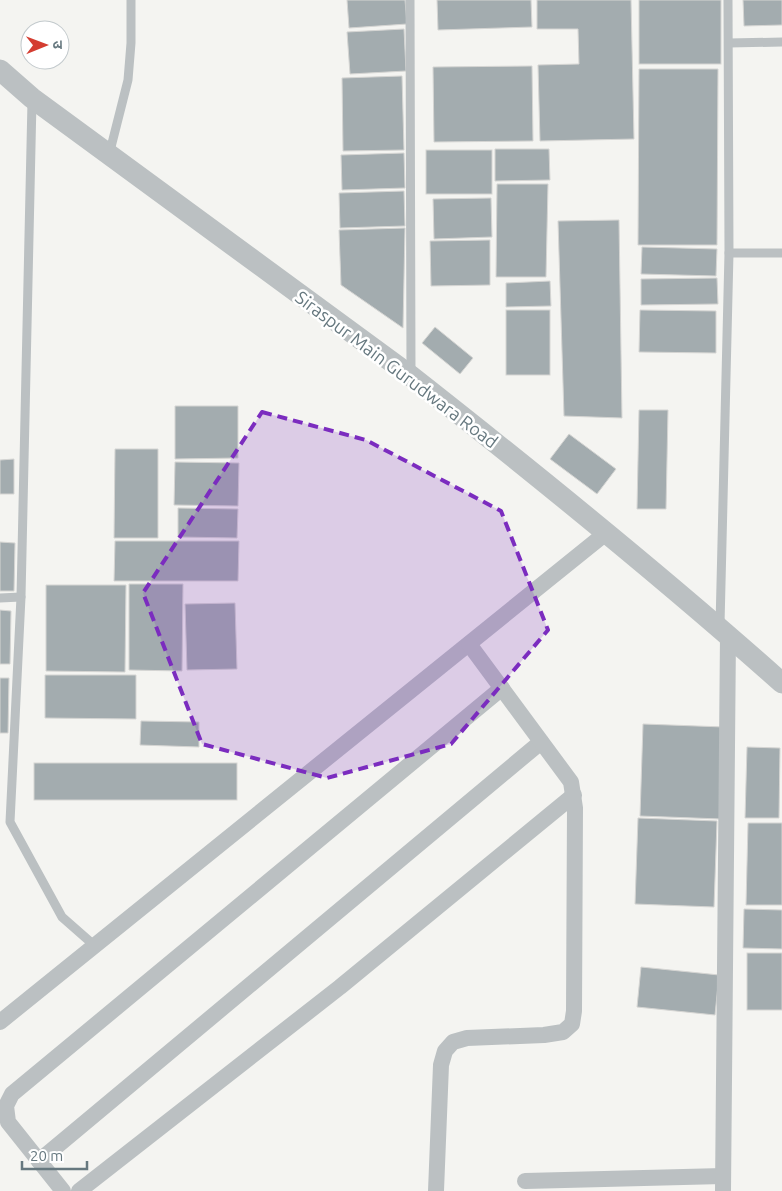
<svg xmlns="http://www.w3.org/2000/svg" width="782" height="1191" font-family="Ubuntu,'Noto Sans Devanagari',sans-serif">
  <style>
    .building { fill: #a3acaf; stroke: #d5d5d3 }
    .lines { fill: none; stroke-linecap: round; stroke-linejoin: round }
    .service { stroke: #bbc0c2; stroke-width: 9 }
    .minor { stroke: #bbc0c2; stroke-width: 16 }
    .tertiary { stroke: #bbc0c2; stroke-width: 21 }
    .marked { fill: #7b2cbf; fill-opacity: 0.2; stroke: #7b2cbf; stroke-width: 4; stroke-dasharray: 10 6; stroke-linejoin: round }
    .labels { text-anchor: middle; dominant-baseline: central; stroke-width: 5; stroke-linejoin: round; paint-order: stroke }
    .street-label { font-size: 18px; fill: #66787f; stroke: #fff }
  </style>
  <rect width="100%" height="100%" fill="#f4f4f1"/>
  <g class="building">
    <path d="M347 0H405L407 24 349 28Z"/>
    <path d="M437 0H531L532 27 438 30Z"/>
    <path d="M537 0H631L634 139 540 141 538 65 579 64 578 29H537Z"/>
    <rect x="639" y="0" width="82" height="64"/>
    <path d="M743 0H782V25L744 26Z"/>
    <path d="M404 29 406 71 350 74 347 32Z"/>
    <path d="M532 66 533 141 434 142 433 67Z"/>
    <path d="M639 69H718L717 245H638Z"/>
    <path d="M402 76 404 150 343 151 342 78Z"/>
    <path d="M495 149H549L550 180 495 181Z"/>
    <rect x="426" y="150" width="66" height="44"/>
    <path d="M404 153 405 188 342 190 341 155Z"/>
    <path d="M497 184H548L546 277H496Z"/>
    <path d="M404 191 405 226 340 228 339 193Z"/>
    <path d="M491 198 492 237 434 239 433 199Z"/>
    <path d="M619 220 622 418 564 416 558 221Z"/>
    <path d="M405 228 403 328 341 285 339 230Z"/>
    <path d="M490 240V285L431 286 430 241Z"/>
    <path d="M642 247 717 249 716 276 641 274Z"/>
    <path d="M717 278 718 304 641 305V279Z"/>
    <path d="M550 281 551 306 506 307V283Z"/>
    <rect x="506" y="310" width="44" height="65"/>
    <path d="M640 310 716 311V353L639 352Z"/>
    <path d="M435 327 473 358 460 374 422 343Z"/>
    <path d="M175 406H238V458L175 459Z"/>
    <path d="M639 410H668L666 509H637Z"/>
    <path d="M569 434 616 469 597 494 550 459Z"/>
    <path d="M115 449H158V538H114Z"/>
    <path d="M14 459V494H0V460Z"/>
    <path d="M175 462 239 463 238 506 174 505Z"/>
    <path d="M178 508 238 509 237 538 178 537Z"/>
    <path d="M115 541H239L238 581H114Z"/>
    <path d="M0 542 15 543 14 591H0Z"/>
    <path d="M129 584H183L182 671 129 670Z"/>
    <path d="M46 585H126L125 672 46 671Z"/>
    <path d="M235 603 237 669 187 670 185 604Z"/>
    <path d="M0 610 11 611 10 664H0Z"/>
    <path d="M45 675H136V719L45 718Z"/>
    <path d="M0 678H9L8 733H0Z"/>
    <path d="M141 721 199 722V747L140 745Z"/>
    <path d="M643 724 724 727 721 819 640 816Z"/>
    <path d="M747 747 780 748 779 818H745Z"/>
    <rect x="34" y="763" width="203" height="37"/>
    <path d="M638 818 717 821 714 907 635 904Z"/>
    <path d="M748 823H782V905H746Z"/>
    <path d="M744 909 782 910V949L743 948Z"/>
    <rect x="747" y="953" width="35" height="57"/>
    <path d="M641 967 719 975 715 1015 637 1007Z"/>
  </g>
  <g class="lines">
    <g class="service">
      <path d="M410 0 411 373"/>
      <path d="M729 43 782 42"/>
      <path d="M32 101 21 597 10 822 62 917 95 946"/>
      <path d="M109 155 128 80 131 43V0"/>
      <path d="M729 253H782"/>
      <path d="M0 598 21 597"/>
      <path d="M720 625 729 253 728 0"/>
    </g>
    <g class="minor">
      <path d="M0 1022 606 533"/>
      <path d="M39 1161 541 742"/>
      <path d="M525 1181 723 1176"/>
      <path d="M63 1191 8 1122 6 1106 12 1094 502 688"/>
      <path d="M79 1191 340 987 574 795"/>
      <path d="M436 1191 441 1065 445 1051 453 1042 467 1038 544 1035 563 1032 572 1024 574 1011 575 808 571 782 469 644"/>
      <path d="M723 1191 728 635"/>
    </g>
    <path class="tertiary" d="M0 70 32 98 411 376C537 475 662 576 782 683"/>
  </g>
  <path class="marked" d="M262 412 366 440 501 511 548 630 451 744 327 778 202 744 143 593Z"/>
  <g class="labels">
    <g class="street-label">
      <text transform="translate(397 369) rotate(37)">Siraspur Main Gurudwara Road</text>
    </g>
  </g>
  <g transform="translate(45 45) rotate(89)"><circle r="24" fill="#ffffff" stroke="#c2c9cc"/>
  <path d="M0-4L9 19L0 12L-9 19Z" fill="#d43d31"/>
  <text y="-8" font-size="14" font-weight="bold" text-anchor="middle" fill="#66787f">उ</text>
  </g>
  <path d="M22 1161v8h65v-8" fill="none" stroke="#66787f" stroke-width="2.5"/>
  <text x="30" y="1161" font-size="15" fill="#66787f" stroke="#ffffff" stroke-width="4" paint-order="stroke">20 m</text>
</svg>
